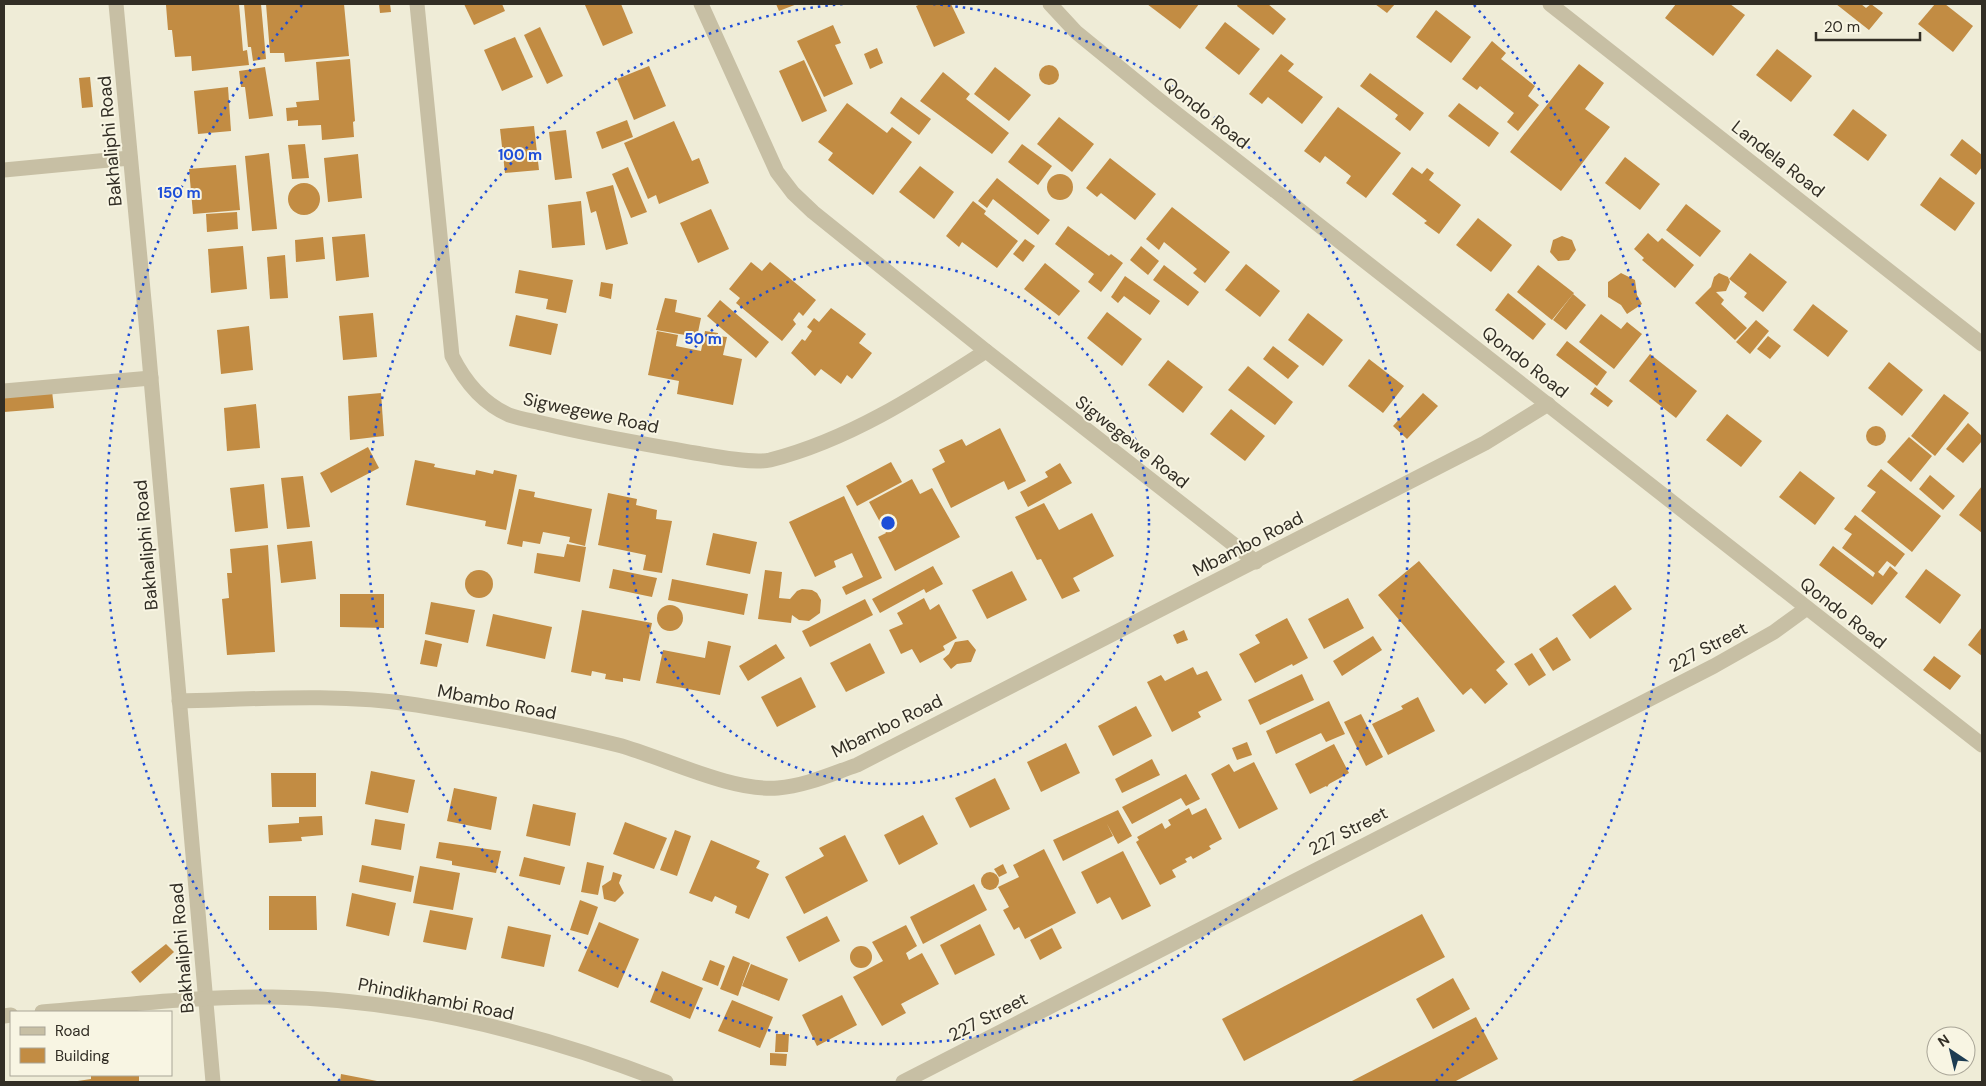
<svg xmlns="http://www.w3.org/2000/svg" width="1986" height="1086" font-family="'DM Sans',sans-serif">
  <style>
    .building { fill: #c28c43 }
    .lines { fill: none; stroke-linecap: round; stroke-linejoin: round }
    .lane { stroke: #c7bfa4; stroke-width: 15 }
    .street { stroke: #c7bfa4; stroke-width: 15 }
    .ring { fill: none; stroke: #1d4ed8; stroke-width: 2.5; stroke-dasharray: 2.5 5 }
    .labels { text-anchor: middle; dominant-baseline: central; stroke-width: 4; stroke-linejoin: round; paint-order: stroke }
    .street-label { font-size: 18px; fill: #322e25; stroke: #f8f5e3 }
    .centre { fill: #1d4ed8; stroke: #f8f5e3; stroke-width: 2.5 }
    .ring-label { font-size: 15px; text-anchor: middle; font-weight: bold; fill: #1d4ed8; stroke: #f8f5e3; stroke-width: 4; stroke-linejoin: round; paint-order: stroke }
  </style>
  <rect width="100%" height="100%" fill="#efecd7"/>
  <g class="building">
    <path d="M180 4H239L243 51 247 50 249 65 192 71 191 56 175 57 172 30H168L166 5Z"/>
    <path d="M244 4H261L266 59 253 61 251 47H248Z"/>
    <path d="M266 4H344L349 56 285 62 284 53H270Z"/>
    <path d="M379 4H390L391 12 380 13Z"/>
    <path d="M464 4H502L505 11 474 25Z"/>
    <path d="M588 4H621L633 33 603 46 585 5Z"/>
    <path d="M776 4H797L779 11Z"/>
    <path d="M921 4H951L965 33 934 47 916 6Z"/>
    <path d="M1147 4H1199L1180 29Z"/>
    <path d="M1238 4H1268L1286 19 1273 35 1237 6Z"/>
    <path d="M1375 4H1395L1387 13Z"/>
    <path d="M1676 4H1730L1745 15 1713 56 1665 18Z"/>
    <path d="M1836 4H1861L1866 8 1871 4 1883 13 1869 30Z"/>
    <path d="M1935 4H1945L1973 26 1953 52 1918 24Z"/>
    <path d="M1436 10 1471 37 1451 63 1416 37Z"/>
    <path d="M1225 22 1260 49 1239 75 1205 48Z"/>
    <path d="M833 25 841 43 835 45 853 84 824 97 797 41Z"/>
    <path d="M540 27 563 76 547 84 524 35Z"/>
    <path d="M515 37 533 77 502 91 484 50Z"/>
    <path d="M1492 41 1506 53 1501 59 1535 86 1528 96 1539 105 1518 131 1507 122 1514 113 1480 86 1477 90 1462 79Z"/>
    <path d="M877 48 883 63 870 69 864 54Z"/>
    <path d="M1777 49 1812 76 1791 102 1756 75Z"/>
    <path d="M1281 54 1294 64 1288 71 1323 97 1302 124 1268 97 1262 104 1249 94Z"/>
    <path d="M350 59 355 121 353 122 354 137 322 140 321 125 298 126V120L287 121 286 108 297 107 296 102 319 100 316 62Z"/>
    <path d="M804 60 827 111 802 122 779 71Z"/>
    <path d="M1579 64 1604 83 1585 109 1610 127 1561 191 1510 152Z"/>
    <circle cx="1049" cy="75" r="10"/>
    <path d="M649 66 666 106 634 120 617 79Z"/>
    <path d="M265 67 273 116 249 119 245 87H241L239 71Z"/>
    <path d="M995 67 1031 95 1009 121 974 94Z"/>
    <path d="M943 72 970 94 966 99 1009 133 992 154 920 101Z"/>
    <path d="M1370 73 1424 113 1410 131 1395 119 1398 115 1360 86Z"/>
    <path d="M90 77 93 107 82 108 79 78Z"/>
    <path d="M228 87 231 131 198 134 194 91Z"/>
    <path d="M901 97 931 119 919 135 890 113Z"/>
    <path d="M847 103 887 133 892 127 912 142 873 195 828 160 833 153 818 142Z"/>
    <path d="M1459 103 1499 133 1489 147 1448 116Z"/>
    <path d="M1338 107 1401 153 1366 198 1346 183 1351 176 1325 156 1320 163 1304 151Z"/>
    <path d="M1853 109 1887 135 1868 161 1833 135Z"/>
    <path d="M1059 117 1094 144 1072 172 1037 144Z"/>
    <path d="M627 120 633 137 602 149 596 132Z"/>
    <path d="M674 121 692 161 699 158 709 183 659 204 656 195 648 199 624 143Z"/>
    <path d="M534 126 539 170 505 173 500 129Z"/>
    <path d="M566 130 572 178 555 180 549 132Z"/>
    <path d="M1962 139 1982 155V167L1976 175 1950 155Z"/>
    <path d="M305 144 309 178 292 179 288 145Z"/>
    <path d="M1022 144 1052 166 1038 185 1008 162Z"/>
    <path d="M269 153 277 229 252 231 245 156Z"/>
    <path d="M358 154 362 198 328 202 324 158Z"/>
    <path d="M1625 157 1660 184 1640 210 1605 183Z"/>
    <path d="M1110 158 1156 194 1135 220 1101 193 1097 197 1086 188Z"/>
    <path d="M236 165 240 210 193 214 189 169Z"/>
    <path d="M920 166 954 192 934 219 899 192Z"/>
    <path d="M628 167 647 212 631 218 612 174Z"/>
    <path d="M1412 167 1422 174 1427 168 1434 173 1429 180 1461 205 1439 234 1424 223 1427 221 1392 194Z"/>
    <circle cx="1060" cy="187" r="13"/>
    <path d="M1940 177 1975 203 1955 231 1920 205Z"/>
    <path d="M997 178 1050 220 1038 235 993 199 987 208 978 201Z"/>
    <circle cx="304" cy="199" r="16"/>
    <path d="M613 185 628 244 606 250 596 211 591 213 586 192Z"/>
    <path d="M581 201 585 245 552 248 548 205Z"/>
    <path d="M973 201 986 211 984 214 1018 241 997 268 962 242 959 247 946 236Z"/>
    <path d="M1686 204 1721 231 1700 257 1666 230Z"/>
    <path d="M1172 207 1230 252 1205 283 1193 273 1197 269 1164 242 1159 250 1146 239Z"/>
    <path d="M711 209 729 249 698 263 680 223Z"/>
    <path d="M237 212 238 229 207 232 206 214Z"/>
    <path d="M1478 218 1512 245 1491 272 1456 245Z"/>
    <path d="M1068 226 1109 256 1111 254 1123 263 1101 292 1088 282 1094 274 1055 244Z"/>
    <path d="M1648 233 1658 242 1662 238 1694 265 1675 288 1642 260 1644 258 1634 249Z"/>
    <path d="M365 234 369 277 336 281 332 237Z"/>
    <path d="M1562 236 1572 240 1576 250 1569 260 1558 261 1550 252 1553 240Z"/>
    <path d="M323 237 325 259 296 262 295 240Z"/>
    <path d="M1025 239 1035 246 1023 262 1013 254Z"/>
    <path d="M243 246 247 289 211 293 208 249Z"/>
    <path d="M1141 246 1159 261 1148 275 1130 260Z"/>
    <path d="M1750 253 1787 282 1763 312 1744 297 1747 293 1729 279Z"/>
    <path d="M285 255 288 298 270 299 267 257Z"/>
    <path d="M751 262 762 271 770 262 816 300 803 316 799 312 793 320 796 324 782 341 736 303 740 298 729 289Z"/>
    <path d="M1045 263 1080 291 1059 316 1024 289Z"/>
    <path d="M1246 264 1280 291 1260 317 1225 290Z"/>
    <path d="M1164 265 1199 292 1188 306 1153 280Z"/>
    <path d="M1538 265 1574 293 1552 320 1517 292Z"/>
    <path d="M519 270 573 280 566 313 546 309 548 299 515 293Z"/>
    <path d="M1621 273 1635 280 1637 295 1642 304 1627 314 1621 305 1608 297V282Z"/>
    <path d="M1719 273 1728 277 1730 282 1726 291 1716 292 1724 300 1721 304 1747 328 1735 340 1695 303 1711 287 1714 277Z"/>
    <path d="M1125 276 1160 301 1150 315 1124 296 1118 303 1111 297Z"/>
    <path d="M601 282 613 284 611 299 599 296Z"/>
    <path d="M1508 293 1546 324 1533 340 1495 310Z"/>
    <path d="M1573 294 1586 305 1566 330 1553 320Z"/>
    <path d="M665 298 677 300 675 312 701 318 697 337 656 330Z"/>
    <path d="M720 300 769 342 756 358 707 316Z"/>
    <path d="M1813 304 1848 331 1828 357 1793 330Z"/>
    <path d="M831 308 866 334 859 343 872 353 852 379 847 375 841 384 821 369 815 376 791 353 802 339 805 341 812 331 807 327 814 318 819 322Z"/>
    <path d="M1107 312 1142 339 1122 366 1087 338Z"/>
    <path d="M373 313 377 357 343 360 339 316Z"/>
    <path d="M1308 313 1343 340 1323 366 1288 340Z"/>
    <path d="M1601 314 1621 329 1627 322 1642 334 1614 369 1579 342Z"/>
    <path d="M516 315 558 324 551 355 509 346Z"/>
    <path d="M1756 320 1769 331 1750 354 1736 342Z"/>
    <path d="M249 326 253 370 221 374 217 330Z"/>
    <path d="M657 331 678 335 676 346 701 351 705 331 718 333V336L727 337 723 355 742 359 733 405 677 394 679 381 648 375Z"/>
    <path d="M1768 336 1781 346 1770 359 1757 349Z"/>
    <path d="M1567 341 1607 372 1597 386 1556 355Z"/>
    <path d="M1273 346 1299 366 1288 379 1263 359Z"/>
    <path d="M1650 354 1697 391 1676 418 1629 381Z"/>
    <path d="M1369 359 1404 386 1383 413 1348 386Z"/>
    <path d="M1168 360 1203 387 1183 413 1148 385Z"/>
    <path d="M1889 362 1923 390 1902 416 1868 388Z"/>
    <path d="M1248 366 1293 402 1275 425 1228 390Z"/>
    <path d="M1595 387 1613 401 1608 407 1590 394Z"/>
    <path d="M52 391 54 408 4 412V395Z"/>
    <path d="M381 393 384 436 350 440 348 396Z"/>
    <path d="M1423 393 1438 406 1407 439 1393 426Z"/>
    <path d="M1944 394 1969 413 1935 456 1911 436Z"/>
    <path d="M256 404 260 448 227 451 224 408Z"/>
    <path d="M1231 409 1265 436 1245 461 1210 434Z"/>
    <path d="M1727 414 1762 441 1741 467 1706 440Z"/>
    <path d="M1968 423 1982 436V441L1963 463 1946 449Z"/>
    <circle cx="1876" cy="436" r="10"/>
    <path d="M1000 428 1026 481 1008 490 1004 481 951 508 932 469 945 462 939 450 962 439 966 446Z"/>
    <path d="M1909 437 1932 456 1911 482 1887 462Z"/>
    <path d="M368 447 379 468 331 493 320 473Z"/>
    <path d="M415 460 435 464 434 467 475 475 476 470 493 474 494 470 517 475 506 530 485 526 486 521 406 505Z"/>
    <path d="M891 462 902 482 857 506 846 486Z"/>
    <path d="M1060 463 1072 483 1028 507 1020 492 1048 477 1045 472Z"/>
    <path d="M1881 469 1941 516 1912 552 1861 511 1876 492 1867 486Z"/>
    <path d="M1800 471 1835 498 1815 525 1779 497Z"/>
    <path d="M1930 475 1955 496 1943 510 1919 489Z"/>
    <path d="M303 476 310 527 287 529 281 478Z"/>
    <path d="M912 479 920 494 932 488 960 537 895 571 878 537 886 533 869 502Z"/>
    <path d="M264 484 268 528 235 532 230 488Z"/>
    <path d="M1982 486V533L1959 515Z"/>
    <path d="M519 489 535 492 534 497 592 509 585 546 569 542 570 537 543 532 540 544 523 541 522 547 507 544Z"/>
    <path d="M608 493 637 499 636 505 657 510 656 519 672 521 662 573 643 570 646 555 598 545Z"/>
    <path d="M844 496 882 578 846 595 842 587 863 577 852 553 834 561 836 567 815 577 789 522Z"/>
    <path d="M1044 503 1059 530 1092 513 1114 556 1073 578 1080 591 1062 599 1041 559 1037 560 1015 517Z"/>
    <path d="M1855 515 1905 554 1895 567 1887 561 1878 572 1883 576 1890 566 1898 573 1872 605 1819 565 1833 546 1873 577 1875 573 1842 548 1852 534 1844 529Z"/>
    <path d="M713 533 757 542 750 574 706 565Z"/>
    <path d="M312 541 316 579 281 583 277 545Z"/>
    <path d="M567 544 586 547 580 582 534 573 537 553 564 557Z"/>
    <path d="M268 545 275 652 227 655 222 599 229 598 227 573H232L230 549Z"/>
    <path d="M1419 561 1505 662 1496 670 1508 684 1485 704 1471 688 1463 695 1378 595Z"/>
    <path d="M933 566 943 584 926 593 924 589 880 613 872 599Z"/>
    <path d="M613 569 657 578 652 597 609 588Z"/>
    <path d="M1926 569 1961 595 1940 624 1905 597Z"/>
    <circle cx="479" cy="584" r="14"/>
    <path d="M765 570 782 572 779 598 790 599 797 591 802 589 812 590 817 593 821 600 820 613 809 621 799 620 792 615 791 623 758 619Z"/>
    <path d="M1012 571 1027 600 987 619 972 590Z"/>
    <path d="M672 579 748 594 744 615 668 600Z"/>
    <path d="M1615 585 1632 609 1590 639 1572 615Z"/>
    <path d="M340 594H384V628L340 627Z"/>
    <path d="M924 598 930 610 939 604 957 638 943 646 945 650 920 663 912 649 901 654 889 630 903 624 897 613Z"/>
    <path d="M1348 598 1364 628 1324 649 1308 619Z"/>
    <path d="M865 599 873 615 810 647 802 631Z"/>
    <path d="M431 602 475 610 468 643 425 634Z"/>
    <circle cx="670" cy="618" r="13"/>
    <path d="M582 610 652 623 640 681 623 678V682L605 679 606 674 592 671 591 676 571 672Z"/>
    <path d="M493 614 552 627 545 659 486 646Z"/>
    <path d="M1287 618 1308 658 1293 666 1292 664 1255 683 1239 654 1260 643 1255 635Z"/>
    <path d="M1982 627V656L1968 645Z"/>
    <path d="M1184 630 1188 640 1177 644 1173 635Z"/>
    <path d="M1373 636 1382 650 1342 676 1333 661Z"/>
    <path d="M1557 637 1571 660 1553 671 1539 649Z"/>
    <path d="M425 640 442 644 437 667 420 664Z"/>
    <path d="M968 640 976 650 971 662 957 664 951 669 943 659 949 654 955 642Z"/>
    <path d="M708 641 731 646 720 695 656 683 663 650 705 658Z"/>
    <path d="M870 643 885 673 846 692 830 663Z"/>
    <path d="M776 644 785 658 748 681 739 666Z"/>
    <path d="M1532 653 1546 675 1529 686 1514 664Z"/>
    <path d="M1934 656 1961 676 1950 690 1923 670Z"/>
    <path d="M1193 667 1197 675 1207 671 1222 700 1198 712 1201 717 1172 732 1147 682 1161 675 1165 681Z"/>
    <path d="M1302 674 1314 700 1260 725 1248 700Z"/>
    <path d="M801 677 816 707 777 727 761 697Z"/>
    <path d="M1418 697 1435 731 1388 755 1372 724 1403 709 1401 706Z"/>
    <path d="M1329 701 1345 734 1326 742 1321 733 1276 754 1266 731Z"/>
    <path d="M1136 706 1152 736 1113 756 1098 726Z"/>
    <path d="M1361 714 1383 757 1366 766 1344 722Z"/>
    <path d="M1247 742 1252 755 1237 760 1232 748Z"/>
    <path d="M1066 743 1080 773 1041 792 1027 762Z"/>
    <path d="M1334 744 1349 773 1329 784 1327 787 1326 786 1310 794 1295 764Z"/>
    <path d="M1152 759 1160 775 1122 793 1115 779Z"/>
    <path d="M1254 762 1278 809 1239 829 1211 774 1229 764 1234 772Z"/>
    <path d="M371 771 415 780 408 813 365 804Z"/>
    <path d="M271 773H316V807H272Z"/>
    <path d="M1186 774 1200 799 1186 806 1181 798 1132 824 1122 807Z"/>
    <path d="M995 778 1010 809 970 828 955 798Z"/>
    <path d="M454 788 497 797 491 830 447 821Z"/>
    <path d="M533 804 576 813 570 846 526 836Z"/>
    <path d="M1189 808 1192 815 1206 808 1222 839 1209 846 1211 849 1193 859 1191 856 1185 859 1187 862 1172 870 1176 877 1160 885 1136 842 1139 840 1137 837 1162 823 1165 829 1171 825 1168 820Z"/>
    <path d="M1118 810 1132 836 1118 844 1107 824 1113 836 1063 861 1053 840Z"/>
    <path d="M923 815 938 844 899 865 884 835Z"/>
    <path d="M322 816 323 835 301 837 302 841 269 843 268 825 299 823V817Z"/>
    <path d="M375 819 405 824 401 850 371 845Z"/>
    <path d="M625 822 667 838 654 869 613 854Z"/>
    <path d="M675 830 691 836 677 876 660 870Z"/>
    <path d="M845 835 868 881 804 914 785 877 824 856 819 848Z"/>
    <path d="M711 840 760 861 756 868 769 874 749 919 735 913 737 906 715 896 712 902 689 893Z"/>
    <path d="M439 842 501 851 496 873 452 865V861L436 858Z"/>
    <path d="M1044 849 1076 913 1025 939 1019 927 1014 930 1003 910 1009 907 998 887 1019 877 1013 865Z"/>
    <path d="M1123 851 1151 906 1122 920 1110 897 1097 904 1081 872Z"/>
    <path d="M524 857 565 867 560 885 519 876Z"/>
    <path d="M587 862 604 866 598 895 581 892Z"/>
    <path d="M1003 864 1007 873 999 877 994 869Z"/>
    <path d="M362 865 414 876 411 892 359 882Z"/>
    <path d="M420 866 460 873 453 910 413 903Z"/>
    <path d="M613 872 622 875 619 883 624 893 615 902 604 899 602 886 611 880Z"/>
    <circle cx="990" cy="881" r="9"/>
    <path d="M974 884 987 910 923 944 910 917Z"/>
    <path d="M352 893 396 903 389 936 346 926Z"/>
    <path d="M269 896H316L317 930H269Z"/>
    <path d="M580 900 598 907 588 935 570 930Z"/>
    <path d="M430 910 473 918 466 950 423 942Z"/>
    <path d="M1422 914 1445 957 1244 1061 1222 1019Z"/>
    <path d="M827 916 840 941 799 962 786 937Z"/>
    <path d="M599 922 639 939 618 988 578 971Z"/>
    <path d="M980 924 995 955 955 975 940 945Z"/>
    <path d="M906 925 917 946 906 953 909 960 922 953 939 984 901 1004 906 1013 882 1026 853 977 883 961 872 942Z"/>
    <path d="M508 926 551 935 544 967 501 958Z"/>
    <path d="M1052 928 1062 948 1040 960 1030 940Z"/>
    <path d="M166 944 174 952 140 983 131 972Z"/>
    <circle cx="861" cy="957" r="11"/>
    <path d="M733 956 750 963 738 996 720 989Z"/>
    <path d="M710 960 725 966 718 986 702 980Z"/>
    <path d="M751 964 788 979 779 1001 742 986Z"/>
    <path d="M662 971 703 988 690 1019 650 1002Z"/>
    <path d="M1453 978 1470 1009 1433 1029 1416 999Z"/>
    <path d="M842 995 857 1025 817 1046 802 1015Z"/>
    <path d="M732 1000 773 1017 760 1048 718 1031Z"/>
    <path d="M1476 1017 1498 1059 1454 1082H1350Z"/>
    <path d="M776 1034H789L788 1052H775Z"/>
    <path d="M770 1053 787 1054 786 1066 770 1065Z"/>
    <path d="M341 1074 377 1081V1082H340Z"/>
    <path d="M91 1075H139V1082H71L91 1079Z"/>
  </g>
  <g class="lines">
    <path class="lane" d="M4 170 130 158"/>
    <g class="street">
      <path d="M116 4 146 322 213 1082"/>
      <path d="M417 4 452 356C465 382 482 403 509 415 520 419 534 421 546 424 595 436 645 444 695 453 713 456 752 464 770 460 849 440 918 395 986 351"/>
      <path d="M701 4 777 172 793 193 813 212 986 351 1256 562"/>
      <path d="M1050 4 1076 32 1158 99 1982 745"/>
      <path d="M1550 4 1982 344"/>
      <path d="M4 391 151 378"/>
      <path d="M179 701C258 699 339 693 417 705 484 716 552 728 618 745 663 757 732 792 778 788 805 786 831 774 857 765L1485 443 1548 404"/>
      <path d="M42 1012C119 1006 195 996 272 997 407 999 541 1033 666 1082"/>
      <path d="M4 1016 11 1015"/>
      <path d="M903 1082 1714 666 1774 632 1807 608"/>
    </g>
  </g>
  <g class="ring">
    <circle cx="888" cy="523" r="261"/>
    <path d="M933 4A521 521 0 1 1 843 4"/>
    <path d="M340 1081A782 782 0 0 1 302 5M1474 5A782 782 0 0 1 1436 1081"/>
  </g>
  <g class="labels">
    <g class="street-label">
      <text transform="translate(1206 113) rotate(38)">Qondo Road</text>
      <text transform="translate(110 141) rotate(-95)">Bakhaliphi Road</text>
      <text transform="translate(1778 159) rotate(38)">Landela Road</text>
      <text transform="translate(1525 362) rotate(38)">Qondo Road</text>
      <text transform="translate(591 413) rotate(12)">Sigwegewe Road</text>
      <text transform="translate(1132 442) rotate(38)">Sigwegewe Road</text>
      <text transform="translate(1248 544) rotate(-27)">Mbambo Road</text>
      <text transform="translate(146 545) rotate(-95)">Bakhaliphi Road</text>
      <text transform="translate(1843 613) rotate(38)">Qondo Road</text>
      <text transform="translate(1708 647) rotate(-28)">227 Street</text>
      <text transform="translate(497 702) rotate(11)">Mbambo Road</text>
      <text transform="translate(887 726) rotate(-26)">Mbambo Road</text>
      <text transform="translate(1348 831) rotate(-27)">227 Street</text>
      <text transform="translate(182 948) rotate(-95)">Bakhaliphi Road</text>
      <text transform="translate(436 999) rotate(11)">Phindikhambi Road</text>
      <text transform="translate(988 1017) rotate(-27)">227 Street</text>
    </g>
  </g>
  <circle cx="888" cy="523" r="8" class="centre"/>
  <g class="ring-label">
    <text x="520" y="160">100 m</text>
    <text x="179" y="198">150 m</text>
    <text x="703" y="344">50 m</text>
  </g>
  <rect width="1986" height="1086" fill="none" stroke="#322e25" stroke-width="10"/>
  <rect x="10" y="1011" width="162" height="65" fill="#f8f5e3" stroke="#a9a597"/>
  <rect x="20" y="1027" width="25" height="8" fill="#c7bfa4" stroke="#a9a597"/>
  <text x="55" y="1036" font-size="15" fill="#322e25">Road</text>
  <rect x="20" y="1048" width="25" height="15" fill="#c28c43" stroke="#a9a597"/>
  <text x="55" y="1061" font-size="15" fill="#322e25">Building</text>
  <g transform="translate(1951 1051) rotate(325)"><circle r="24" fill="#f8f5e3" stroke="#a9a597"/>
  <path d="M0-4L9 19L0 12L-9 19Z" fill="#1d3c52"/>
  <text y="-8" font-size="14" font-weight="bold" text-anchor="middle" fill="#322e25">N</text>
  </g>
  <path d="M1816 32v8h104v-8" fill="none" stroke="#322e25" stroke-width="2.5"/>
  <text x="1824" y="32" font-size="15" fill="#322e25" stroke="#f8f5e3" stroke-width="4" paint-order="stroke">20 m</text>
</svg>
